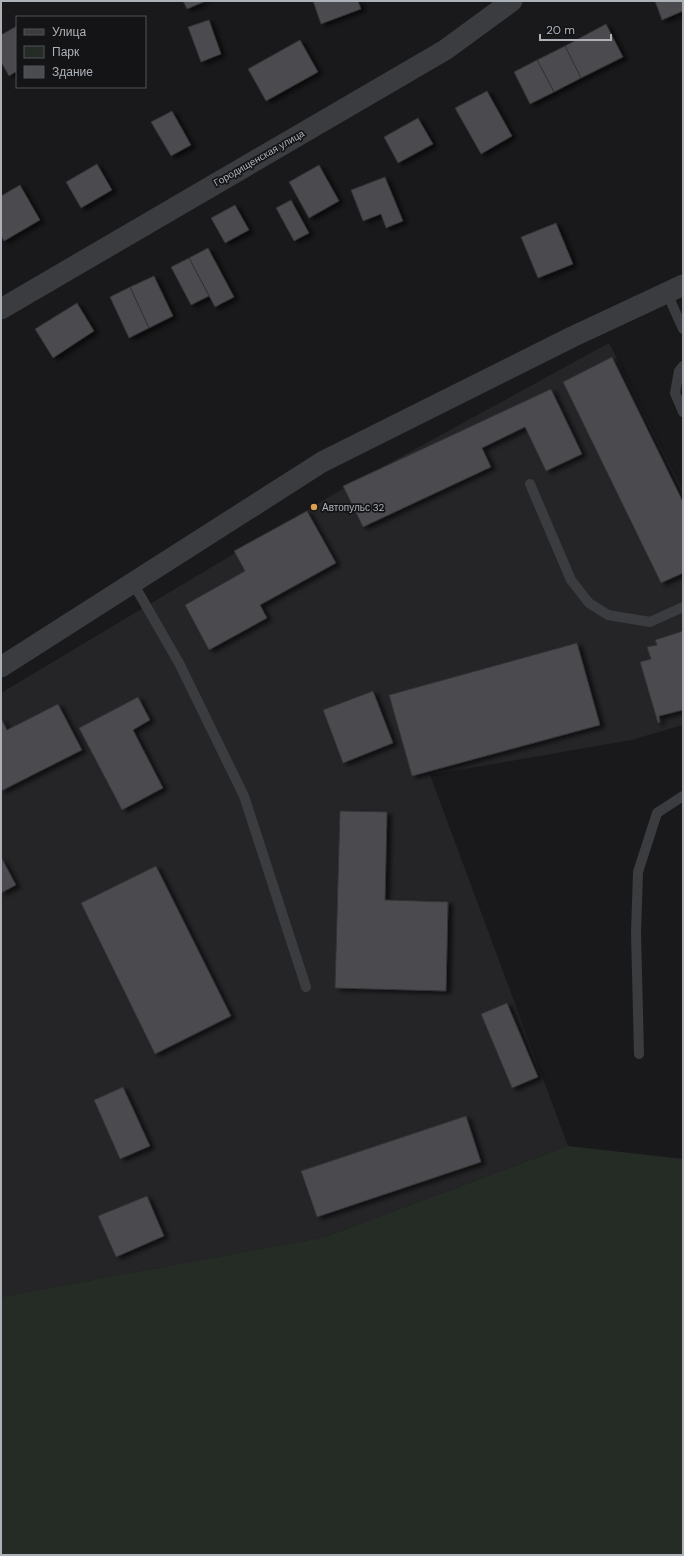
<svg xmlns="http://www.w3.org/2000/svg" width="684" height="1556" font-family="'DM Sans',sans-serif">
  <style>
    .built { fill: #252528 }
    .green { fill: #252c26 }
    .building { fill: #4b4c50; stroke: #333336; filter: url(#shadow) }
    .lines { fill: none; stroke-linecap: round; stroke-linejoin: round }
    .lane { stroke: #3a3c3f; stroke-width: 10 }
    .street { stroke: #3a3c3f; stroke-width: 21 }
    .poi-dot { fill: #dfa04d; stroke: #141416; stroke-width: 1.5 }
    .labels { text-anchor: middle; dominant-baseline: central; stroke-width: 3.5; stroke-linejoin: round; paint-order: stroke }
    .street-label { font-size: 10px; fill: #adb2b9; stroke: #141416 }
    .poi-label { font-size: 10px; fill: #adb2b9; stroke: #141416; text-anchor: start }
  </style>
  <defs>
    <filter id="shadow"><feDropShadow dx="4.5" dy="2.5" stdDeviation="2" flood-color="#0009"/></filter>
  </defs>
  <rect width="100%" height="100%" fill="#19191b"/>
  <path class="built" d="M609 343 683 490V725L631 740 430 775 568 1146 325 1237 1 1297V693L344 488Z"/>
  <path class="green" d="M568 1146 683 1159V1555H1V1297L325 1237Z"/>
  <g class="building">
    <path d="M183 1H206L187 9Z"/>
    <path d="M313 1H358L361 9 321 24Z"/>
    <path d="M655 1H683V11L662 20Z"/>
    <path d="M209 20 221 54 201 62 188 27Z"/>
    <path d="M606 24 623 57 581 78 565 46Z"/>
    <path d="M17 26V71L9 76 1 62V35Z"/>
    <path d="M300 40 318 72 266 101 248 69Z"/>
    <path d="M565 46 581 78 554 92 537 60Z"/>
    <path d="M537 60 554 92 530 104 514 72Z"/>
    <path d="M487 91 512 136 481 154 455 108Z"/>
    <path d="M172 111 191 145 171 156 151 122Z"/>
    <path d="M418 118 433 144 398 163 384 137Z"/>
    <path d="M97 164 112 190 81 208 66 182Z"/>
    <path d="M319 165 339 201 309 218 289 182Z"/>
    <path d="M385 177 403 221 386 228 381 214 363 221 351 190Z"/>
    <path d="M20 185 40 220 4 241 1 236V196Z"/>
    <path d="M291 200 309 233 294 241 276 208Z"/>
    <path d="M235 205 249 230 225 243 211 218Z"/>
    <path d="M556 223 573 264 538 278 521 237Z"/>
    <path d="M208 248 234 297 215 307 189 258Z"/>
    <path d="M189 258 209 296 191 305 171 267Z"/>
    <path d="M154 276 173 316 149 328 130 287Z"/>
    <path d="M130 287 149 328 129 338 110 297Z"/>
    <path d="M77 303 94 331 53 358 35 329Z"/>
    <path d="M612 357 683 502V573L661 583 563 382Z"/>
    <path d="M551 389 582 454 546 471 525 427 482 448 491 467 363 527 343 486Z"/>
    <path d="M307 511 336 563 260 605 267 618 209 650 185 605 245 571 234 551Z"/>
    <path d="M683 631V710L659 716 660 722 658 723 640 662 651 659 647 647 657 645 655 640Z"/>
    <path d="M577 643 600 725 412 776 389 695Z"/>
    <path d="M373 691 393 743 343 763 323 710Z"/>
    <path d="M138 697 150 720 133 730 163 788 122 810 79 728Z"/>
    <path d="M58 704 82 750 1 791V718L7 730Z"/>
    <path d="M340 811 387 812 385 900 448 902 446 991 335 988Z"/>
    <path d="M1 857 16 885 1 893Z"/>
    <path d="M156 866 231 1016 155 1054 81 903Z"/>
    <path d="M507 1003 538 1077 512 1088 481 1014Z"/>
    <path d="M123 1087 150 1146 120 1159 94 1100Z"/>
    <path d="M466 1116 481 1162 317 1217 301 1171Z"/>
    <path d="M147 1196 164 1236 116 1257 98 1216Z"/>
  </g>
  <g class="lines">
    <g class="lane">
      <path d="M667 293 683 329"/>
      <path d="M683 366 679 371 675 393 683 412"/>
      <path d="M530 484 571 580 589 603 608 615 650 622 683 607"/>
      <path d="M133 583 179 663 244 796 306 987"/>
      <path d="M639 1054 636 933 638 872 657 813 683 796"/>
    </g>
    <g class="street">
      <path d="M1 309 445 50 512 1"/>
      <path d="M1 667 322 462 572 337 683 285"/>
    </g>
  </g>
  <circle class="poi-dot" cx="314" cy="507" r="4"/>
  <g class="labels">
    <g class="street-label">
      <text transform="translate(259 158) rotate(-30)">Городищенская улица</text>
    </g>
    <g class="poi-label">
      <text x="322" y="507">Автопульс 32</text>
    </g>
  </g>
  <rect width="684" height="1556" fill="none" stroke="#adb2b9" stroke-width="4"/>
  <rect x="16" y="16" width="130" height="72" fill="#141416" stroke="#515357"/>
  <rect x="24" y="29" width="20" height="6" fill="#3a3c3f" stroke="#515357"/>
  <text x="52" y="36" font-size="12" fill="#adb2b9">Улица</text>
  <rect x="24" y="46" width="20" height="12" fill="#252c26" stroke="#515357"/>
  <text x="52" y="56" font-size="12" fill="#adb2b9">Парк</text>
  <rect x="24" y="66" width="20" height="12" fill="#4b4c50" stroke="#515357"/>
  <text x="52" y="76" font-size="12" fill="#adb2b9">Здание</text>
  <path d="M540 34v6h71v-6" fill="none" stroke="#adb2b9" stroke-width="2"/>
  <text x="546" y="34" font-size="12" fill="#adb2b9" stroke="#141416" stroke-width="3" paint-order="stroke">20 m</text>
</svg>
